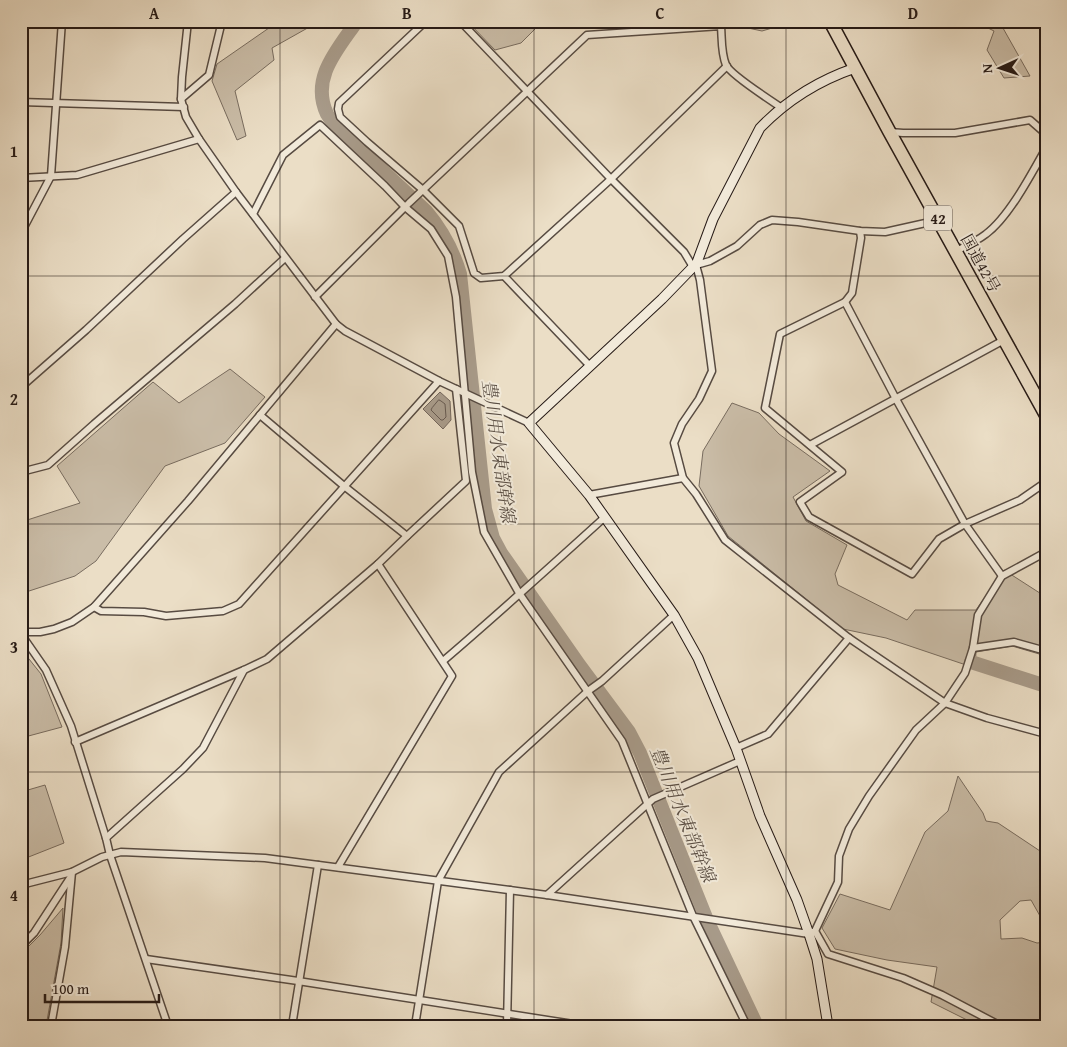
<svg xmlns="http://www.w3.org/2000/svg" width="1067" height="1047" font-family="'Gentium Book Plus','Noto Serif JP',serif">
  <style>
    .green { fill: #cabda8; stroke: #786c5f }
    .water { fill: #a89b8a; stroke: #74675c }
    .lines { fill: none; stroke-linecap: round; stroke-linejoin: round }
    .shore { stroke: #675a50; stroke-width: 1 }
    .river { stroke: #a89b8a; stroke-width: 14 }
    .street-casing { stroke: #574b42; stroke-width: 9 }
    .secondary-casing { stroke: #261a16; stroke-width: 11 }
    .highway-casing { stroke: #261a16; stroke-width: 15 }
    .street { stroke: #f2eada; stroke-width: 6 }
    .secondary { stroke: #f2eada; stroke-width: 9 }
    .highway { stroke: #ebdec6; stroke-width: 12 }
    .grid { fill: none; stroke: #261a16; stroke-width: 1; stroke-opacity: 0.55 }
    .labels { text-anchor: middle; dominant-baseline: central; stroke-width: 4; stroke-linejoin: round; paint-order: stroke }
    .shield { fill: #f2eada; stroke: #635851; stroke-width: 1 }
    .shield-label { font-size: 15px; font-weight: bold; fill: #261a16 }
    .street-label { font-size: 16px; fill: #261a16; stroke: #f2eada }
    .water-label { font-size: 18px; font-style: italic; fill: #5a4e44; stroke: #f2eada }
    .neatline { fill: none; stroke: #261a16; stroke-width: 2 }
    .grid-label { font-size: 16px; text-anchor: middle; font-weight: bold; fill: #261a16 }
  </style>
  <rect width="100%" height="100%" fill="#ebdec6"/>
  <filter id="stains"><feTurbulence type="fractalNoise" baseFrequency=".004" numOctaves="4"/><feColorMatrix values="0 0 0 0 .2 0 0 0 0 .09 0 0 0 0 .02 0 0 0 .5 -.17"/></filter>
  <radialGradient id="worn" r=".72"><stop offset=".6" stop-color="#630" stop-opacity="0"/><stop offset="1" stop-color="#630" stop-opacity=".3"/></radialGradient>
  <g class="green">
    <path d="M279 21H320L272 48 274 60 235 91 246 136 237 140 212 81 217 64Z"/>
    <path d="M467 21H543L521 43 495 50Z"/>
    <path d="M715 21H796L762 31Z"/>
    <path d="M974 21H999L1030 76 1004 78 987 50 994 31Z"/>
    <path d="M230 369 265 397 225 443 165 466 96 561 75 576 26 592 21 585V522L80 503 57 466 153 382 179 403Z"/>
    <path d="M732 403 759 413 779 434 830 471 793 497 806 521 847 545 835 574 838 585 907 620 915 610H976L1004 570 1046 597V656L1012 646 976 652 975 668 886 638 843 629 728 536 699 486 703 451Z"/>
    <path d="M21 649 41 674 62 727 21 738Z"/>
    <path d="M958 776 983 813 986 821 998 823 1046 855V915L1040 916 1031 900 1020 901 1000 920 1001 939 1022 938 1037 943 1046 942V1019L1038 1026H979L931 1002 937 967 887 960 835 949 822 928 840 894 890 910 925 832 948 811Z"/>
    <path d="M45 785 64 843 21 860V792Z"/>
    <path d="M63 908 61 943 46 1026H21V954L40 935Z"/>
  </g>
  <path class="water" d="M440 392 450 401 451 420 443 429 423 409Z"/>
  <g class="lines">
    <path class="shore" d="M439 400 441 401 445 404 446 417 443 420H441L431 410 432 408Z"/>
    <g class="river">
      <path d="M357 21C338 49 310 78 327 114 330 119 333 123 336 127L426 211C442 230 453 250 460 274L485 509 493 538 501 553 580 666 629 732 640 753 707 920 757 1026"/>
      <path d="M971 662 1046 686"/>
    </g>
    <defs>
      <g id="street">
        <path d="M188 21 182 77 181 99 186 117 199 139 236 192 336 324 345 331 439 381 529 423"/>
        <path d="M426 21 339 103 338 109 340 117 367 142 423 190 459 226 474 273 481 278 504 276 611 179 727 66"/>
        <path d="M460 21 611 179 684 252 693 267"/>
        <path d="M1041 21 1046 29"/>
        <path d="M181 99 209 75 222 21"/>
        <path d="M21 102 184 107"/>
        <path d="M890 132 903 133H955L1030 120 1046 134"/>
        <path d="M21 178 77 175 199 139"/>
        <path d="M253 214 283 155 320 125 385 186 405 207 431 229 448 256 456 297 472 472 484 532 519 593 622 741 693 916 747 1026"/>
        <path d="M939 220 885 232 860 231 798 222 772 220 760 225 737 246 710 261 696 265 700 280 712 371 699 399 682 424 674 443 683 478 696 494 725 540 849 638 945 703 987 718 1046 734"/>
        <path d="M860 231 861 238 852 293 845 302 780 334 765 408 842 472 800 502 809 517 912 574 939 539 965 524 1020 500 1046 482"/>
        <path d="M21 233 51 176 62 21"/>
        <path d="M956 251C966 246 977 241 986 234 1009 217 1032 173 1046 148"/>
        <path d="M504 276 590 366"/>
        <path d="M315 297 409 203 587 35 721 26C722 39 721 53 726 65 731 75 770 100 782 108"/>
        <path d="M845 302 896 399 965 524 1002 576"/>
        <path d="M21 387 86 330 183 239 236 192"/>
        <path d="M260 415 344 486 407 536"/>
        <path d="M810 445 1004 340"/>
        <path d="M21 472 48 465 94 424 235 304 285 258"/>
        <path d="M589 495 683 478"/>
        <path d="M94 607 101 611 144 612 166 616 223 611 239 604 439 381"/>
        <path d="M21 632H40L54 629 72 622 94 607 188 501 336 324"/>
        <path d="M21 634 46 670 71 726 106 838 110 855 168 1026"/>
        <path d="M973 648 1014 642 1046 651"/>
        <path d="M443 661C498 614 551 566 605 517"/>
        <path d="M75 742 244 670 267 659 378 564 407 536 466 481 456 389"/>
        <path d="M736 748 768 734 849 638"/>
        <path d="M106 838 183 769 203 748 244 670"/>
        <path d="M338 867 452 676 378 564"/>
        <path d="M21 885 72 872 102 857 121 852 265 858 547 895 809 934 815 931 838 882 839 856 849 829 869 796 916 730 945 703 965 673 973 648 978 615 1002 576 1046 552"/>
        <path d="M547 895 653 799 740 761"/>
        <path d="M815 931 828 954 903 978 942 995 1001 1026"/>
        <path d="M21 946 34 933 70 878"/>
        <path d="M146 959 298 981 586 1026"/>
        <path d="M51 1026 65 947 72 872"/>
        <path d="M292 1026 318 865"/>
        <path d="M415 1026 438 881 499 772 588 691 602 681 674 615"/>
        <path d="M507 1026 510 890"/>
      </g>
      <path id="secondary" d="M828 1026 817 959 809 934 797 900 760 816 736 748 698 658 674 615 589 495 529 423 662 299 693 267 696 265 713 219 760 128C786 101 820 80 855 68"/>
      <path id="highway" d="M830 21 889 131 1046 415"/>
    </defs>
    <use href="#street" class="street-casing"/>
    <use href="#secondary" class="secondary-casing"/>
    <use href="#highway" class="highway-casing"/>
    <use href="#street" class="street"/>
    <use href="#secondary" class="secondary"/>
    <use href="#highway" class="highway"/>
  </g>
  <path class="grid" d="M280 21V1026M534 21V1026M786 21V1026M21 276H1046M21 524H1046M21 772H1046"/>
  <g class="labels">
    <rect class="shield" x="924" y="205.5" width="28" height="25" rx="4"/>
    <g class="shield-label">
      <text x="938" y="218">42</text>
    </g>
    <g class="street-label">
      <text transform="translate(981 263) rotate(61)">国道42号</text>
    </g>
    <g class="water-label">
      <text transform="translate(499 451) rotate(82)">豊川用水東部幹線</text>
      <text transform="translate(683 814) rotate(68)">豊川用水東部幹線</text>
    </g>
  </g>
  <rect width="1067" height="1047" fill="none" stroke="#ebdec6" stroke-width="55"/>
  <g transform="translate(1000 68) rotate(267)" stroke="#f2eada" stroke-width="4" paint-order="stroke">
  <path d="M0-4L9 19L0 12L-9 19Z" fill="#261a16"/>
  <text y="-8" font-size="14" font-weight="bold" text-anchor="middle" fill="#261a16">N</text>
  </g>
  <path d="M45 994v8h114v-8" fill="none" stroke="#261a16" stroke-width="2.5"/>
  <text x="52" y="994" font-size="15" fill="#261a16" stroke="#f2eada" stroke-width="4" paint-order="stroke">100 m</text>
  <rect x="28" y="28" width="1012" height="992" class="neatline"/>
  <g class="grid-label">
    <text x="154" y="19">A</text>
    <text x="407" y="19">B</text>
    <text x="660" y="19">C</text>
    <text x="913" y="19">D</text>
    <text x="14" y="157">1</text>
    <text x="14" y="405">2</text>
    <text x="14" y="653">3</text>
    <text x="14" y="901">4</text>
  </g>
  <rect width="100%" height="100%" filter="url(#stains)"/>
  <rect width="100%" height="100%" fill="url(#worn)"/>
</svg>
